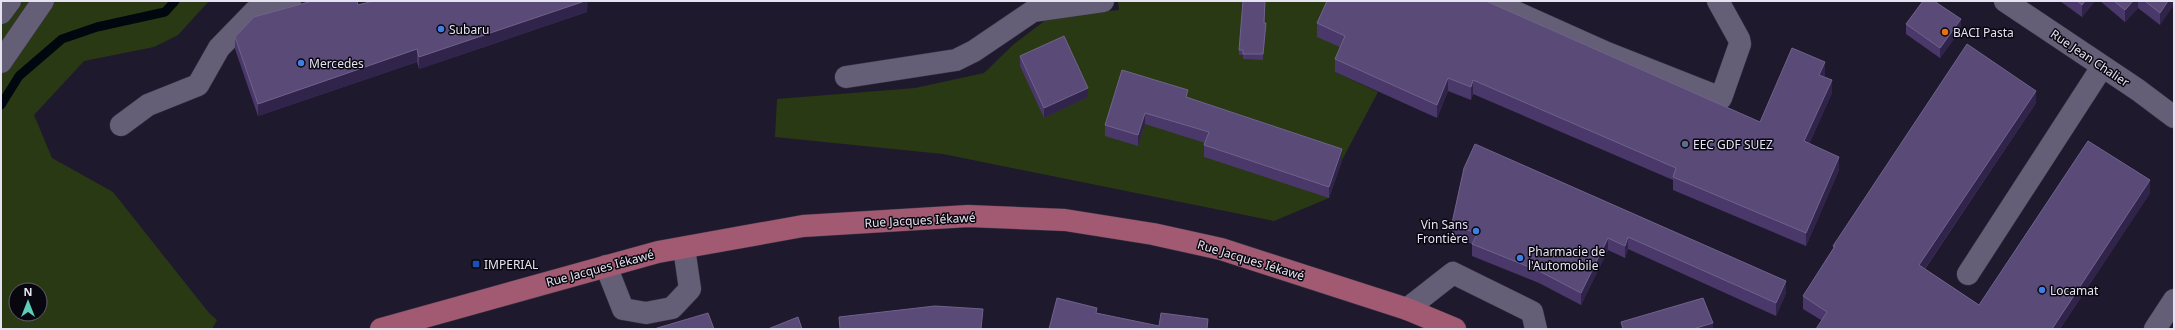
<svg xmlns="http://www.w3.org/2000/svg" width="2175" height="330" font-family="'Noto Sans',sans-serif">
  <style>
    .green { fill: #293913; fill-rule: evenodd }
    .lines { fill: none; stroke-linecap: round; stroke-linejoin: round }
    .stream { stroke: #00070f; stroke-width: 9 }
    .minor-casing { stroke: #3a3545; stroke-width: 23 }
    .major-casing { stroke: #3a3545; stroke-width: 23 }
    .minor { stroke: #655e77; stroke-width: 22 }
    .major { stroke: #a25972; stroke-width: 22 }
    .wall { fill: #493869 }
    .shaded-wall { fill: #31244b }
    .building { fill: #5a4a78; stroke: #70628b }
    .shop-dot { fill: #3f7fe0; stroke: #08060e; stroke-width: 1.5 }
    .food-dot { fill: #e8710a; stroke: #08060e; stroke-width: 1.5 }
    .service-dot { fill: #5c6f8a; stroke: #08060e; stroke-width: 1.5 }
    .transit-dot { fill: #1a4fb4; stroke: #08060e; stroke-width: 1.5 }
    .labels { text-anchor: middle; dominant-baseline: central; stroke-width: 3; stroke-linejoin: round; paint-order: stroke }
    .poi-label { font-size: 12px; fill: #e6e3f1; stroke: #08060e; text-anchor: start }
    .street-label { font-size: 12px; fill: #e6e3f1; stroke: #08060e }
  </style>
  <rect width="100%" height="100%" fill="#1f192d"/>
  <g class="green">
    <path d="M1 1H209L178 35 154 47 84 61 34 115 52 158 113 192 209 313 217 320 212 329H1ZM16 290H40V314H16Z"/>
    <path d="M1118 1H1333L1345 49 1335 72 1378 92 1342 160 1329 198 1274 221 943 154 775 137 777 99 915 88 984 73 1014 44 1051 16 1119 10Z"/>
  </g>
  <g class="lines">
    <path class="stream" d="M1 105 19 76 62 39 97 27 165 12 175 1"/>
    <defs>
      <g id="minor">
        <path d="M1491 1 1607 53 1721 98 1740 44 1739 39 1718 1"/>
        <path d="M2005 1 2138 90 2174 117"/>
        <path d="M1 13 10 1"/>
        <path d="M1 62 43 1"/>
        <path d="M846 77 956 60 974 51 1033 11 1103 1"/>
        <path d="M121 125 148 105 198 85 219 48 255 11 290 1"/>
        <path d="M606 266 623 309 646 313 672 308 690 289 684 248"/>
        <path d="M1968 274 2102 67"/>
        <path d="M1407 309 1453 273 1532 312 1536 329"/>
        <path d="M2155 329 2174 300"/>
      </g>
      <path id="major" d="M381 329 658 252 803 226 968 216 1065 220 1153 234 1221 249 1407 309 1455 329"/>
    </defs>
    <use href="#minor" class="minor-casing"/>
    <use href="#major" class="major-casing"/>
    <use href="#minor" class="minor"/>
    <use href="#major" class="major"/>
  </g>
  <g class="wall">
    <path d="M2060 1H2095L2082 17Z"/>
    <path d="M2100 1H2174L2160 25 2138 8 2125 22Z"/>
    <path d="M358 5 587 12 419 69 417 62 258 116 235 49V37Z"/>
    <path d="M1264 23 1266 29 1263 60 1243 59V55H1239V50Z"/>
    <path d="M1317 23 1760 122 1825 76 1824 77 1832 93 1809 144 1839 170 1806 246 1673 190V180L1473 94 1471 100 1448 91 1437 118 1335 72V59L1340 47 1317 37Z"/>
    <path d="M1906 24 1961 29 1940 58 1906 34Z"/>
    <path d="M1020 56 1088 97 1044 118 1020 66Z"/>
    <path d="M1188 97 1342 160 1329 198 1204 157V145L1205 143 1145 124 1138 146 1105 136V125Z"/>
    <path d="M2036 103 1925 269 1979 305 2150 193 2060 329 1821 320 1803 309V296L1833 249V246Z"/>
    <path d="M1464 168 1786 293 1776 316 1628 249 1625 258 1608 250 1581 305 1539 283 1472 256V244L1452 235V223Z"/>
  </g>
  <g class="shaded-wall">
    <path d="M585 1H588L587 12 419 69V57Z"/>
    <path d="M2085 1H2095L2082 17V5Z"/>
    <path d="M2133 1H2138V8L2125 22V10Z"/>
    <path d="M2168 1H2174V5L2160 25V13Z"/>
    <path d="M1961 19V29L1940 58V48Z"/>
    <path d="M1266 23V29L1263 60V54Z"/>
    <path d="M417 49V62L258 116V104Z"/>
    <path d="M1825 62V76L1819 88V75Z"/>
    <path d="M1448 78V91L1437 118V105Z"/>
    <path d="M1473 80V94L1471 100V87Z"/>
    <path d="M1832 80V93L1804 155V141Z"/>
    <path d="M1088 88V97L1044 118V108Z"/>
    <path d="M2036 91V103L1919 277V265Z"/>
    <path d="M1145 113V124L1138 146V135Z"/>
    <path d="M1342 149V160L1329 198V187Z"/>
    <path d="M1839 157V170L1806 246V233Z"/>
    <path d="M2150 180V193L2060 329H2052Z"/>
    <path d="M1628 237V249L1625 258V246Z"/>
    <path d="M1608 238V250L1581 305V293Z"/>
    <path d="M1786 281V293L1776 316V303Z"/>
    <path d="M1713 323V329H1693Z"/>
  </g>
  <g class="building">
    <path d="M312 1H357L358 5 373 1H585L419 57 417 49 258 104 235 37 254 17Z"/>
    <path d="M1243 1H1265L1264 23H1266L1263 54H1243V50H1239Z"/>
    <path d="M1327 1H1486L1760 122 1792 48 1825 62 1819 75 1832 80 1804 141 1839 157 1806 233 1673 177 1676 168 1473 80 1471 87 1448 78 1437 105 1335 59 1345 36 1317 23Z"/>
    <path d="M1923 1H1934L1961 19 1940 48 1906 24Z"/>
    <path d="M2077 1H2085L2082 5Z"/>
    <path d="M2114 1H2133L2125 10Z"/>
    <path d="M2145 1H2168L2160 13Z"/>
    <path d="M1064 36 1088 88 1044 108 1020 56Z"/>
    <path d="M1967 44 2036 91 1919 265 1979 305 2088 141 2150 180 2052 329H1816L1827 312 1803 296 1835 246H1833Z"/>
    <path d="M1122 70 1188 90 1186 97 1342 149 1329 187 1204 145 1209 132 1145 113 1138 135 1105 125Z"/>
    <path d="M1475 144 1786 281 1776 303 1628 237 1625 246 1608 238 1581 293 1539 271 1472 244 1477 234 1452 223 1464 168Z"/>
    <path d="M1057 298 1097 308 1096 313 1159 326 1161 313 1208 319 1207 329H1049Z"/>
    <path d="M1703 298 1713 323 1693 329H1623L1621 322Z"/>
    <path d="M935 306 983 309 981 329H983H840L839 317Z"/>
    <path d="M708 313 714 329H654Z"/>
    <path d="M798 317 802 329H768Z"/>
  </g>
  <g class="shop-dot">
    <circle cx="441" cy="29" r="4"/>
    <circle cx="301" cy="63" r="4"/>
    <circle cx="1476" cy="231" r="4"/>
    <circle cx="1520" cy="258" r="4"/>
    <circle cx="2042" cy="290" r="4"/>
  </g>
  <circle class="food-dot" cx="1945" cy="32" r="4"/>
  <circle class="service-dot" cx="1685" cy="144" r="4"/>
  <rect class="transit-dot" x="472" y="260" width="8" height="8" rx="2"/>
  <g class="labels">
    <g class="poi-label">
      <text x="449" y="29">Subaru</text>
      <text x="1953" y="32">BACI Pasta</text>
      <text x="309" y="63">Mercedes</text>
      <text x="1693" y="144">EEC GDF SUEZ</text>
      <text x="1468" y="224" text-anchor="end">Vin Sans<tspan x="1468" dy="14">Frontière</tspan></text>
      <text x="1528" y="251">Pharmacie de<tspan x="1528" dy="14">l'Automobile</tspan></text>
      <text x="484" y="264">IMPERIAL</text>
      <text x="2050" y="290">Locamat</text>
    </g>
    <g class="street-label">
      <text transform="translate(2090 58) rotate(34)">Rue Jean Chalier</text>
      <text transform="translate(920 220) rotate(-3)">Rue Jacques Iékawé</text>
      <text transform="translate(1251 260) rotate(17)">Rue Jacques Iékawé</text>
      <text transform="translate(600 268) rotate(-15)">Rue Jacques Iékawé</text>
    </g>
  </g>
  <rect width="2175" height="330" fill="none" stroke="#e6e3f1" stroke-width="4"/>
  <g transform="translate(28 302)"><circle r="19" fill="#08060e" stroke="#615e69"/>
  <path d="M0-3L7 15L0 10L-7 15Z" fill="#5cceba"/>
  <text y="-6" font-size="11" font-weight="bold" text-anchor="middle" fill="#e6e3f1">N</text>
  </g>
</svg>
